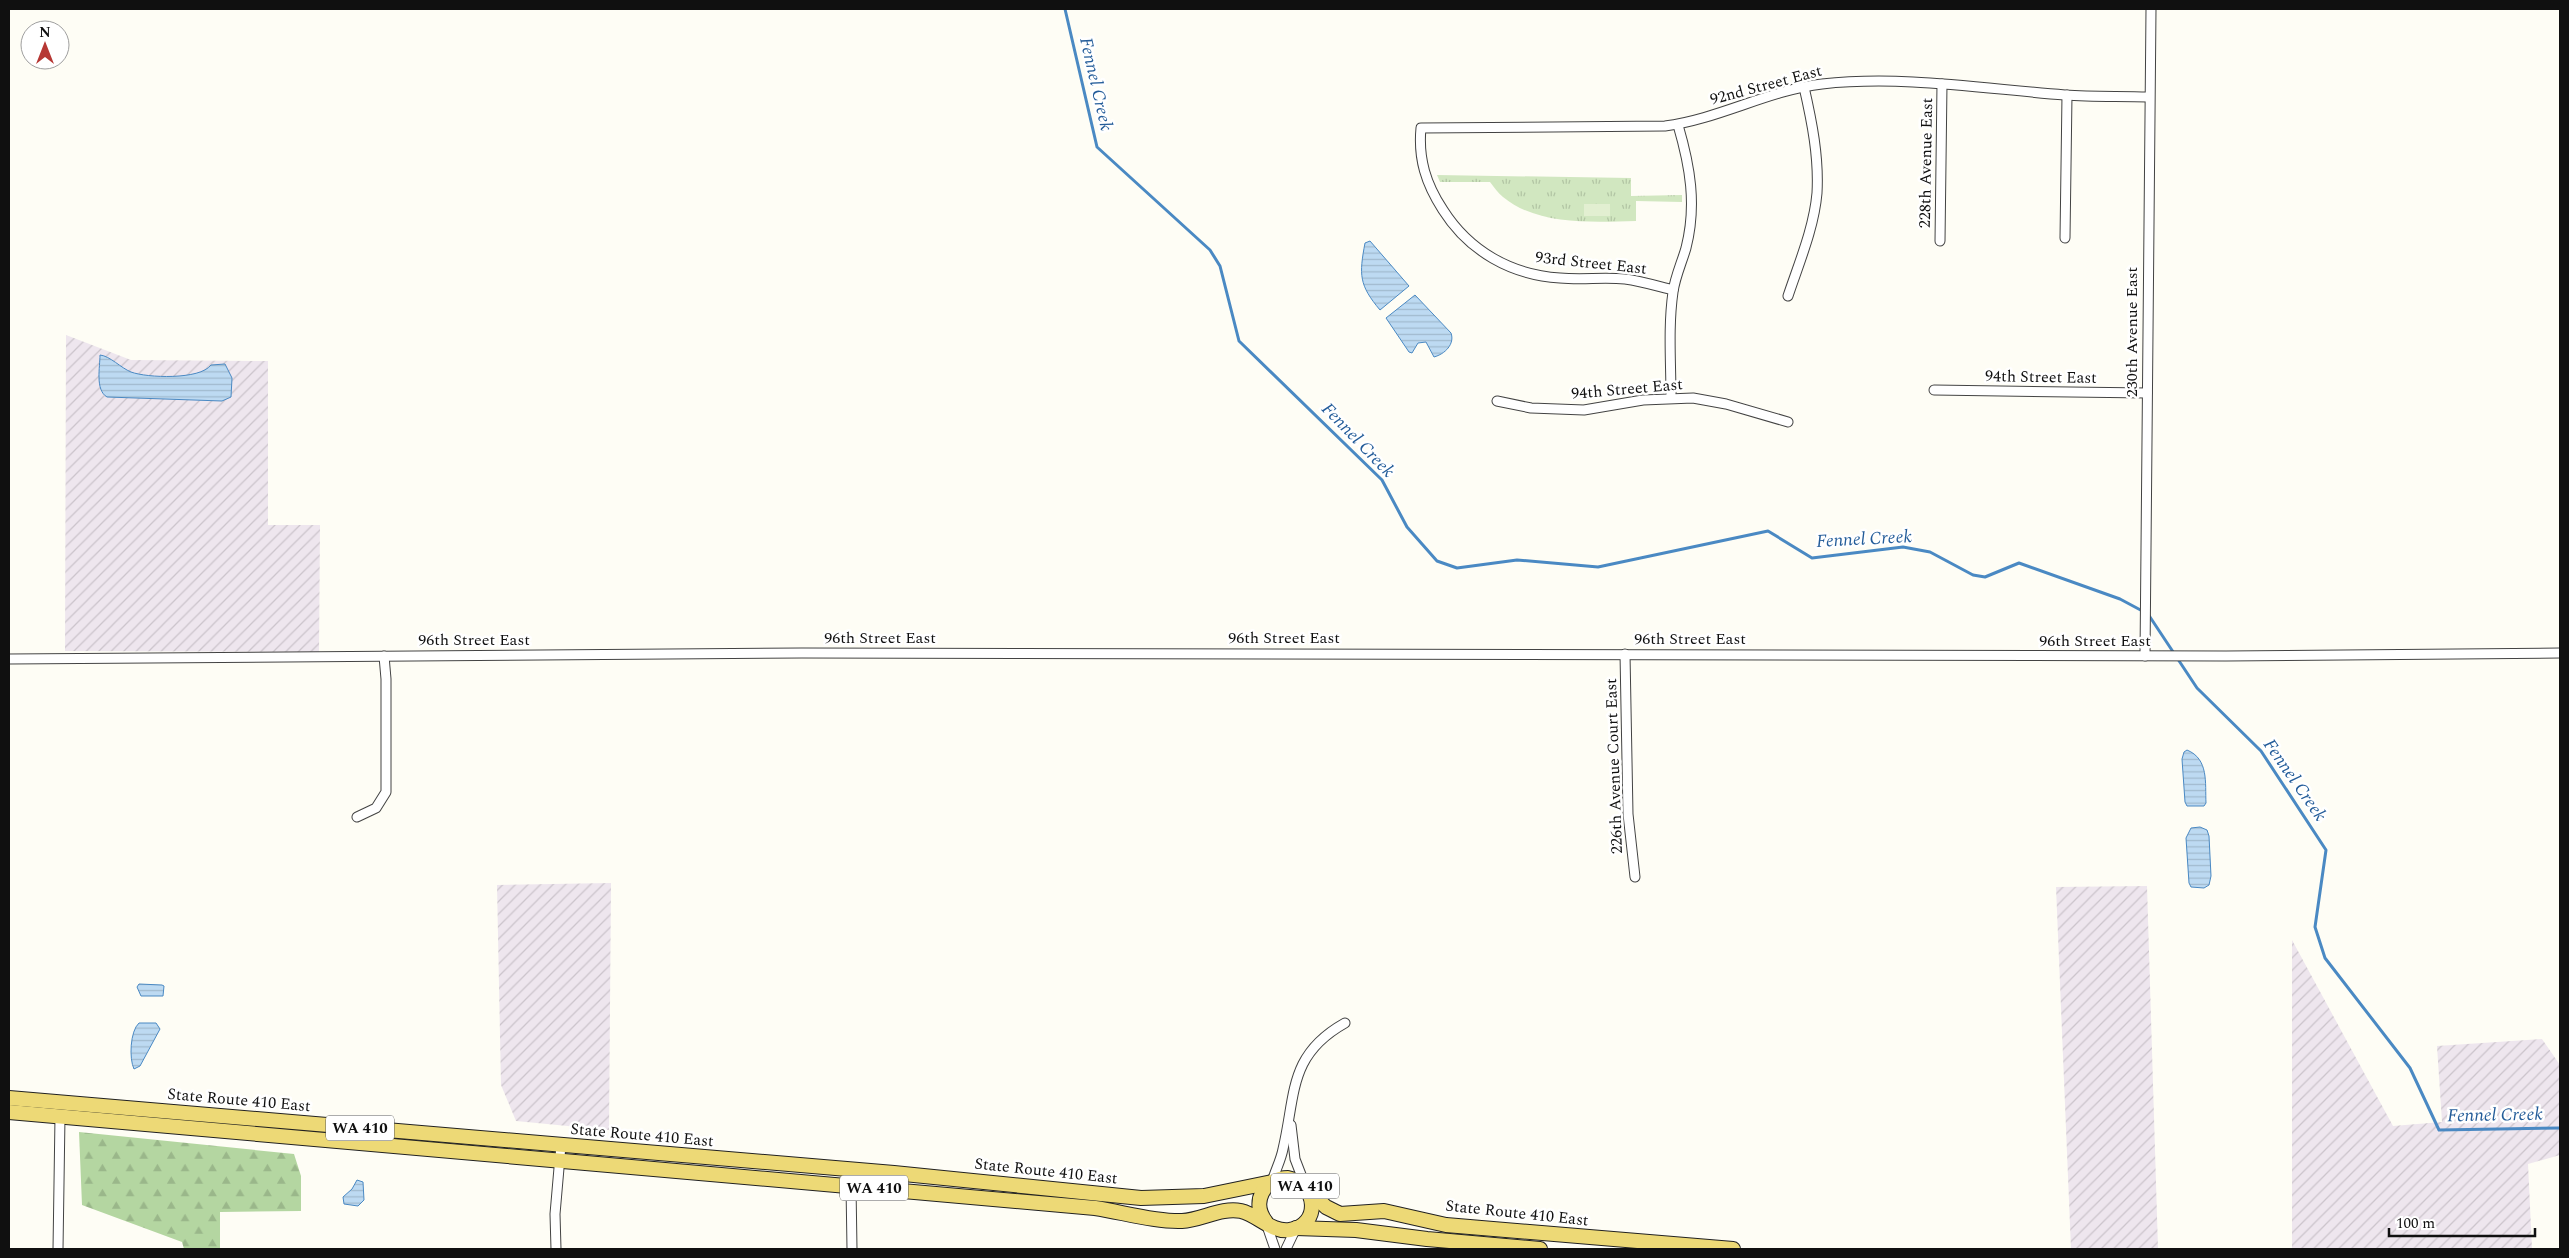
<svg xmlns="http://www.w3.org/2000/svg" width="2569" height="1258" font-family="Spectral,serif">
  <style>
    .industrial { fill: url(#industrial-furrows) }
    .forest { fill: url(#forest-firs) }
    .park { fill: url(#park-tufts) }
    .pitch { fill: #e2efd1 }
    .water { fill: url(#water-rules); stroke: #4a89c3 }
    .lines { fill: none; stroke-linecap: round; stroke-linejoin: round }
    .stream { stroke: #4a89c3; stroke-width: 3 }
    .street-casing { stroke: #434343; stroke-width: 11 }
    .primary-casing { stroke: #212121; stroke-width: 16 }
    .street { stroke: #fff; stroke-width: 9 }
    .primary { stroke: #edd976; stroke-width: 14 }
    .labels { text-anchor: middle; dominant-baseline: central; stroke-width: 5; stroke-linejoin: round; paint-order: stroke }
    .shield { fill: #fff; stroke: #585858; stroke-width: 1 }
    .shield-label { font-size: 15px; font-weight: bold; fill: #101010 }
    .street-label { font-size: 16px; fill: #101010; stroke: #fff }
    .water-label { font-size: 18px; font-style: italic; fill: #235c99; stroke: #fff }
  </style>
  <defs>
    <pattern id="industrial-furrows" width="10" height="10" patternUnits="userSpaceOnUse" patternTransform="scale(1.25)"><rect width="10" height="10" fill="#eee6ee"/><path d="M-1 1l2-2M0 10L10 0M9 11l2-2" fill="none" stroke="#cbc4cb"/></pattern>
    <pattern id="forest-firs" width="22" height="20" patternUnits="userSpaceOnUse" patternTransform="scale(1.25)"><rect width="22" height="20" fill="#b4d6a1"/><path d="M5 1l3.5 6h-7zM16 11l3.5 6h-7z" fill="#9ab78a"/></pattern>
    <pattern id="park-tufts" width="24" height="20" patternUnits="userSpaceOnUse" patternTransform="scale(1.25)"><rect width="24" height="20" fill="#d1e7c0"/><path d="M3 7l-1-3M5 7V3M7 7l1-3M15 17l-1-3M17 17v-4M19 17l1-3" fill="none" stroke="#b2c5a4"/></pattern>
    <pattern id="water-rules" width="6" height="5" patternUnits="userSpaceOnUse" patternTransform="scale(1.25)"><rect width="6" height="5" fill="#bddaf2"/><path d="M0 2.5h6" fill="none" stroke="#a1bace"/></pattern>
  </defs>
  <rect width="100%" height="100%" fill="#fefdf5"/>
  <g class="industrial">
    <path d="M66 335 131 360 268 361V525H320L319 652 65 651Z"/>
    <path d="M611 883 609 1130 516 1121 501 1085 497 885Z"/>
    <path d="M2147 886 2158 1249H2071L2056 887Z"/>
    <path d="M2292 940 2393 1126 2442 1122 2437 1046 2542 1039 2560 1065V1155L2528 1164 2532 1249H2292Z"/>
  </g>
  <path class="forest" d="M79 1132 294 1154 301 1176V1211L220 1212V1249H184L182 1242 82 1205Z"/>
  <path class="park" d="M1437 175 1631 178V196L1682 195V202L1636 201V221C1593 222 1538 226 1503 197 1498 193 1494 187 1490 182H1440Z"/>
  <rect class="pitch" x="1584" y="204" width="26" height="12"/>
  <g class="water">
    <path d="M1370 241 1409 286 1380 310C1359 285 1359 275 1365 243Z"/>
    <path d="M1415 295 1451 333C1455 344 1445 354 1434 357L1426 342 1418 343 1412 353 1409 352 1386 318Z"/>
    <path d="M100 355C110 356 121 368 131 372 147 378 200 380 211 365L225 364 232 378 231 397 222 401 107 397C95 390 100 367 100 355Z"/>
    <path d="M2187 750C2209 759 2205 783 2206 803L2204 806H2187L2185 802 2182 759 2184 752Z"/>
    <path d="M2200 827 2207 830 2209 836 2211 876 2209 885 2204 888 2191 887 2189 883 2186 838 2191 828Z"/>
    <path d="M139 984 162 985 164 986 163 996H141L137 987Z"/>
    <path d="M139 1023H156L160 1029 140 1066 134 1069C129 1059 130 1031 139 1023Z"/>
    <path d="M357 1180 363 1182 364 1200 358 1206 344 1204 343 1197 352 1189Z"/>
  </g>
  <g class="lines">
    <path class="stream" d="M1065 9 1097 147 1210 250 1220 266 1239 341 1382 480 1407 527 1437 561 1457 568 1517 560 1598 567 1768 531 1812 558 1903 547 1930 552 1973 575 1985 577 2019 563 2120 599 2148 614 2197 688 2261 751 2326 850 2315 927 2325 958 2410 1068 2439 1130 2560 1128"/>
    <defs>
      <g id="street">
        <path d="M2065 238 2067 95"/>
        <path d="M1940 241 1942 84"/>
        <path d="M1673 290C1657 286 1641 281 1625 279 1603 277 1582 280 1560 278 1511 275 1469 251 1443 210 1426 184 1418 159 1421 128L1665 126C1719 119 1769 90 1822 84 1903 75 1985 89 2065 95 2093 97 2121 96 2148 97"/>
        <path d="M1788 296C1799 263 1814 228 1817 193 1819 157 1812 122 1804 87"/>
        <path d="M1934 390 2147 393"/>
        <path d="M1671 398C1671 363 1668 327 1673 292 1675 277 1682 262 1686 248 1697 205 1690 166 1678 125"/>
        <path d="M1497 401 1531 408 1584 410 1643 400 1693 398 1726 404 1788 422"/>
        <path d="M1625 654 1628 814 1635 877"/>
        <path d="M2145 656 2151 9"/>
        <path d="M9 659 802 653 2226 656 2560 653"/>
        <path d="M357 817 376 808 386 792V679L384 656"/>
        <path d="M1291 1125 1295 1159 1305 1185"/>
        <path d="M1272 1182C1275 1171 1281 1160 1283 1149 1296 1094 1288 1055 1345 1023"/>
        <path d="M851 1186 852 1249"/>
        <path d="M1266 1223 1275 1249"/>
        <path d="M58 1249 60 1117"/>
        <path d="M556 1249 555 1214 561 1145"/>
        <path d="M1286 1249 1296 1228"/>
      </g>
      <g id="primary">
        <path d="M9 1098 894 1173 1141 1198 1204 1196 1272 1182"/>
        <path d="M9 1112 1095 1208C1122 1212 1155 1222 1182 1221 1202 1220 1221 1207 1241 1211 1258 1215 1272 1233 1290 1230 1321 1225 1318 1184 1288 1178 1263 1178 1251 1203 1266 1222"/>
        <path d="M1309 1191 1326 1207 1340 1214 1384 1211 1446 1225 1733 1249"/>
        <path d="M1296 1228 1356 1230 1427 1239 1540 1249"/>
      </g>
    </defs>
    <use href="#street" class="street-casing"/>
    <use href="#primary" class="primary-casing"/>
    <use href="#street" class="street"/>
    <use href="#primary" class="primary"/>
  </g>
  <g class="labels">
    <g class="shield">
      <rect x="326" y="1115.5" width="68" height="25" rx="4"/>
      <rect x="1271" y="1173.5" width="68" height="25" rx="4"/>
      <rect x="840" y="1175.5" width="68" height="25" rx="4"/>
    </g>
    <g class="shield-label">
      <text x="360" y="1128">WA 410</text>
      <text x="1305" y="1186">WA 410</text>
      <text x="874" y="1188">WA 410</text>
    </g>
    <g class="street-label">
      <text transform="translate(1766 85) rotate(-15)">92nd Street East</text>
      <text transform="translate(1926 163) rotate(-89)">228th Avenue East</text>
      <text transform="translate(1591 263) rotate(6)">93rd Street East</text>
      <text transform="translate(2132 332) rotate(-90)">230th Avenue East</text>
      <text transform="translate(2041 377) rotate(1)">94th Street East</text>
      <text transform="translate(1627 389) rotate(-5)">94th Street East</text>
      <text x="880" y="638">96th Street East</text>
      <text x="1284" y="638">96th Street East</text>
      <text x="1690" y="639">96th Street East</text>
      <text x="474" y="640">96th Street East</text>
      <text x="2095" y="641">96th Street East</text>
      <text transform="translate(1614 766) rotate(-92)">226th Avenue Court East</text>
      <text transform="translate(239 1100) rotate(5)">State Route 410 East</text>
      <text transform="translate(642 1135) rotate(5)">State Route 410 East</text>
      <text transform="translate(1046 1171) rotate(6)">State Route 410 East</text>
      <text transform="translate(1517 1213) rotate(6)">State Route 410 East</text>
    </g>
    <g class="water-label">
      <text transform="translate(1096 84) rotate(77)">Fennel Creek</text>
      <text transform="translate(1358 440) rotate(46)">Fennel Creek</text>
      <text transform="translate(1864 539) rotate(-3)">Fennel Creek</text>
      <text transform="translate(2295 780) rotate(55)">Fennel Creek</text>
      <text transform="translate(2495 1115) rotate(-1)">Fennel Creek</text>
    </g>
  </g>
  <rect width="2569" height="1258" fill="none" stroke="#101010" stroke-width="20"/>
  <g transform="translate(45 45)"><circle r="24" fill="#ffffff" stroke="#9f9f9f"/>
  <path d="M0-4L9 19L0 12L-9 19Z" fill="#b63733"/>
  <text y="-8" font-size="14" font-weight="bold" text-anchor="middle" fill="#101010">N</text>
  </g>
  <path d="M2389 1228v8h146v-8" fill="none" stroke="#101010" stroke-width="2.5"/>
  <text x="2396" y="1228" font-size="15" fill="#101010" stroke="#ffffff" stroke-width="4" paint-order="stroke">100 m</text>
</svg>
